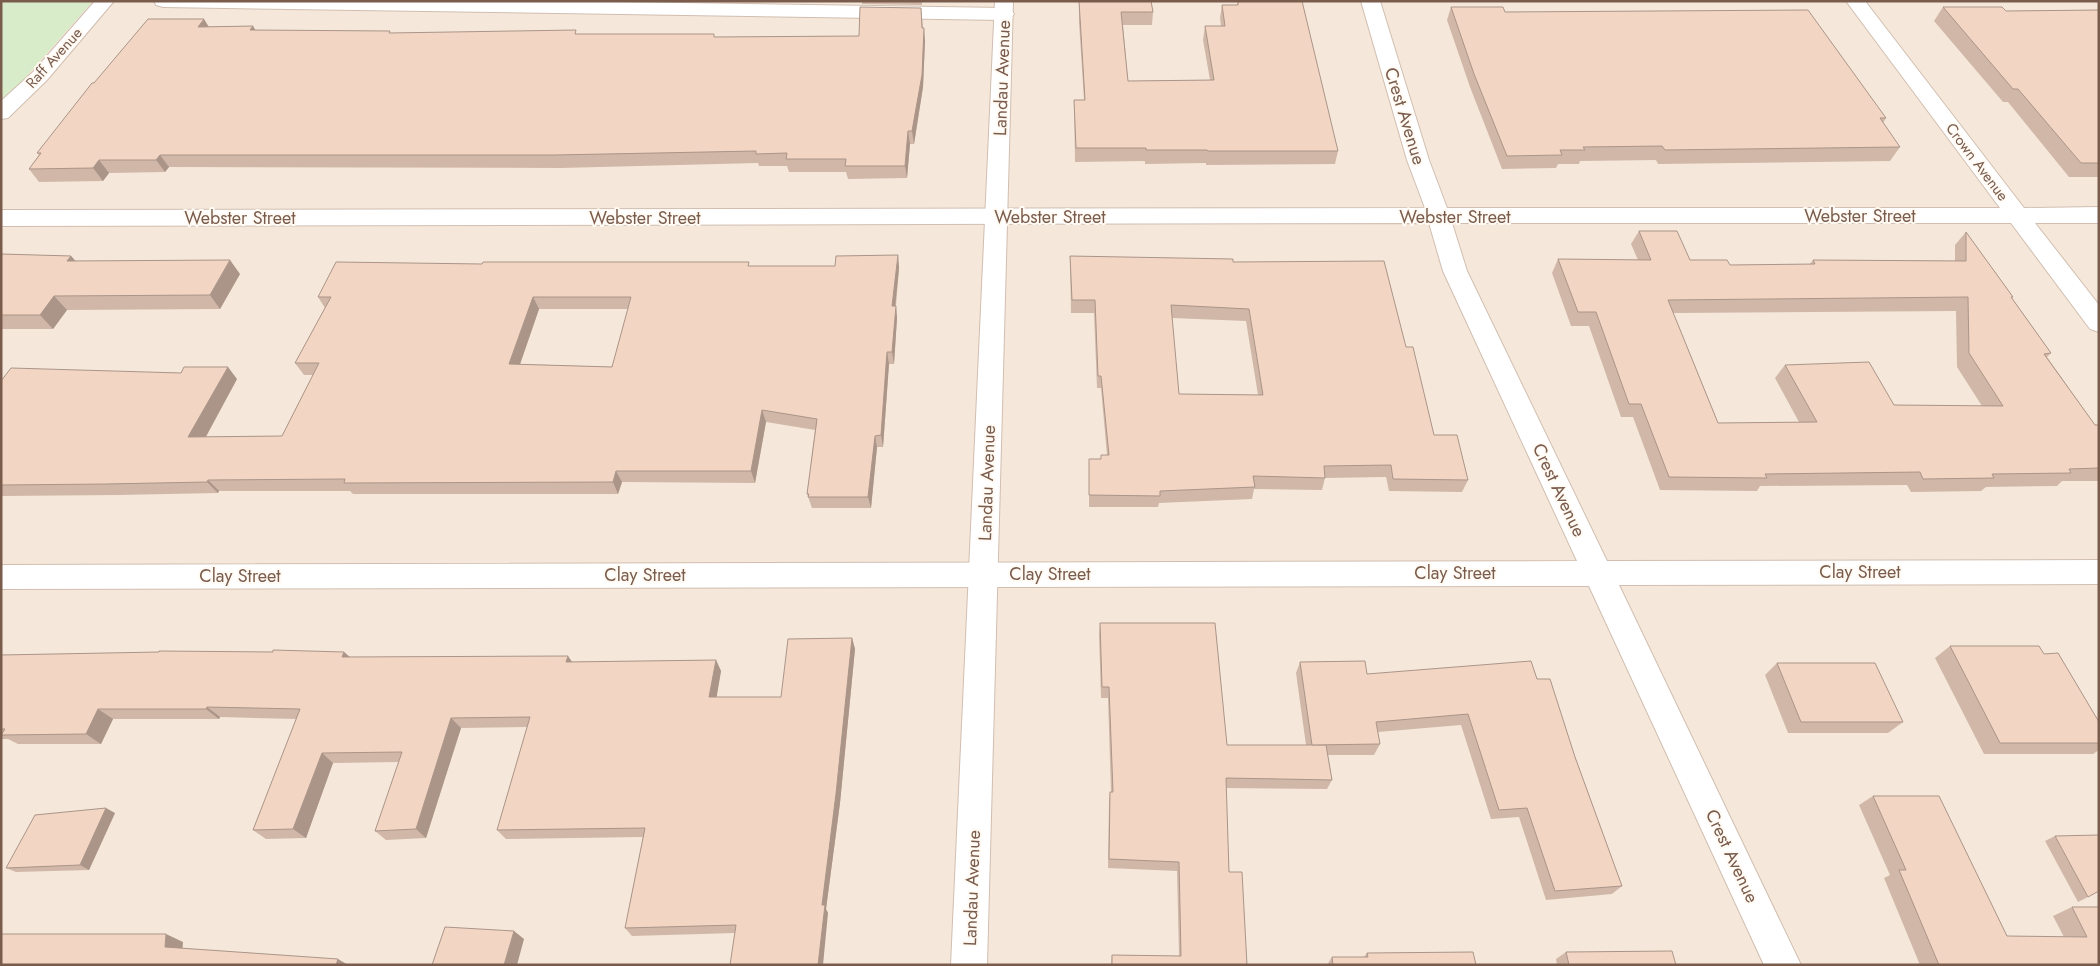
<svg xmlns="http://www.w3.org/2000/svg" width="2100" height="966" font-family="Jost,sans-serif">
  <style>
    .residential { fill: #f5e8da }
    .green { fill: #d8ecc9 }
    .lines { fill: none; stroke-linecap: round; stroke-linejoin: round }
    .minor-casing { stroke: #d1beb0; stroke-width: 2 }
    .tertiary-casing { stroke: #d1beb0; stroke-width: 2 }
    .minor { fill: #fff; fill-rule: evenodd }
    .tertiary { fill: #fff; fill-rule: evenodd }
    .wall { fill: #d1b7a8; fill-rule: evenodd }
    .shaded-wall { fill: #aa9588 }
    .building { fill: #f3d5c3; stroke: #aa9588; fill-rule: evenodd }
    .labels { text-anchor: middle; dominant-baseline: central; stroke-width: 4; stroke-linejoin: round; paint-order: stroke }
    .far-street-label { font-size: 15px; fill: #7a5c4d; stroke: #fffaf3 }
    .street-label { font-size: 18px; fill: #7a5c4d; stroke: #fffaf3 }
  </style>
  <rect width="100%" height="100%" fill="#fdf6ec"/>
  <rect class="residential" x="1" y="1" width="2098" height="964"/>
  <path class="green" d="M1 1H93L1 105Z"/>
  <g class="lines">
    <defs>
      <g id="minor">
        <path d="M95 1H114L47 80 8 118 1 119V101L33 72Z"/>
        <path d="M154 1H549L1004 8 1011 10 1014 14 1011 18 1004 20 163 7 156 5Z"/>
        <path d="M1361 1H1380L1429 160 1447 208H2000L1846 1H1865L2024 208 2099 207V223H2035L2099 305V332L2090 329 2011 223H1452L1467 271 1607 561 2099 560V584L1619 585 1801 965H1764L1589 586 1 589V565L1577 561 1443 271 1429 223 1 226V210L1425 208 1407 160Z"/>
      </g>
      <path id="tertiary" d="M995 1H1013L987 965H951Z"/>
    </defs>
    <use href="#minor" class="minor-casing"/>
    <use href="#tertiary" class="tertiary-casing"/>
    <use href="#minor" class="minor"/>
    <use href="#tertiary" class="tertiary"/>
  </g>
  <g class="wall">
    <path d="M862 1H922V5L862 4Z"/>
    <path d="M1079 1 1153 12 1152 25H1123L1128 81 1210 80 1203 40 1205 26H1221L1220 18 1222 5H1237L1238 1 1338 151 1335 164 1206 165V163L1145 164V161L1075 162 1074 100H1084L1079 22Z"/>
    <path d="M1451 7 1505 12 1886 118 1883 123 1900 147 1890 161 1658 164 1656 160 1580 161 1579 164H1558L1556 168 1502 169 1470 87 1447 20Z"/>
    <path d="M1943 7 2006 11 2099 10V177H2069L2008 102H2003L1934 21Z"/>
    <path d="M921 8 923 28 925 41 923 87 914 144H910L907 178 848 179 846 172H789L787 166H759L758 163 560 168 169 167 165 172 109 173 103 181 39 182 29 169 39 155 37 153 209 27 253 26 255 30 391 33 578 34 715 37 859 36Z"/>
    <path d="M1639 231 1690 260 1730 265 1810 264 1813 260 1955 261V245L1966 232 2013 297 2012 298 2051 353 2047 357 2095 425H2099V481H2062L2057 486 1986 487 1981 491 1911 492 1907 485 1760 486 1757 491 1660 490 1633 417H1621L1589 326H1571L1552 273 1558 259 1638 260 1631 244ZM1956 311 1957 367 1982 406 1894 405 1785 365 1775 378 1799 422 1718 423 1673 313Z"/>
    <path d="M1 254 71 256 75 261 240 274 220 309 67 310 53 329H1Z"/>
    <path d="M898 255 899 268 896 306 897 318 894 364H889L883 447H877L871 508H812L807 494 815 430 766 422 755 483 622 482 618 494H353L350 491H219L218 493 118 495 1 496V381L237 379 206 437 282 436 313 375H304L295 363 325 308 318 297 482 264 750 266H835ZM539 309H628L612 367 520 364Z"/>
    <path d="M1070 256 1233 262 1406 347 1434 435 1468 480 1462 492 1389 491 1386 477 1325 478 1322 490 1254 489 1252 499 1159 503 1158 507H1089V459H1100L1107 455 1101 388H1097L1094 313H1071ZM1172 318 1246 321 1258 395 1179 394Z"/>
    <path d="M1100 623 1227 745H1306L1296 673 1300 662 1367 674 1537 679 1575 757 1622 886 1612 894 1546 900 1519 817 1491 819 1461 725 1378 732 1380 744 1374 755H1328L1332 780 1327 789 1226 788 1229 872 1247 965H1111L1112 955 1179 956 1177 871 1108 868 1109 801 1110 792H1111L1108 698H1101L1099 635Z"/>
    <path d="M852 638 855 649 840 803 826 909 828 913 735 933 632 936 625 928 643 837 506 839 497 830 527 727 461 728 426 838 386 840 375 831 399 762 333 763 306 838 266 839 253 830 297 719 220 717 219 719H113L101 744H18L8 739H1V655L344 652 350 657 572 662 716 660 721 671 716 697H781Z"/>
    <path d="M1950 646 2044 654 2099 722V750L2093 754H1984L1935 658Z"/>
    <path d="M1777 663 1903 722 1888 733H1788L1765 675Z"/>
    <path d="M1873 796 2007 936 2064 937 2053 916 2072 907H2099V965H1920L1884 878 1890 875 1859 805Z"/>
    <path d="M115 813 89 870 16 872 6 868Z"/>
    <path d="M2055 836 2088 897 2078 902 2045 841Z"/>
    <path d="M1566 952 1676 965H1557L1556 959Z"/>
    <path d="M1367 953 1476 965H1327L1332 957H1364Z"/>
  </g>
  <g class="shaded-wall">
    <path d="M204 19 212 32 198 27Z"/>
    <path d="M253 26 260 38 250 30Z"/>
    <path d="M924 28 925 41 923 87 914 144 912 131Z"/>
    <path d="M908 131 910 144 907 178 905 166Z"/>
    <path d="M160 155 169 167 165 172 156 160Z"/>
    <path d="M99 160 109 173 103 181 93 168Z"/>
    <path d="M898 255 899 268 894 318 892 306Z"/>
    <path d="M71 256 83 269 67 261Z"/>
    <path d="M230 260 240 274 220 309 210 295Z"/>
    <path d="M54 296 67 310 53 329 40 315Z"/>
    <path d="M533 297 539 309 516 376 509 364Z"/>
    <path d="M896 306 897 318 894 364 892 352Z"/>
    <path d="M887 352 889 364 883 447 881 435Z"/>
    <path d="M228 367 237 379 199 449 188 437Z"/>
    <path d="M762 410 766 422 755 483 751 471Z"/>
    <path d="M875 436 877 447 871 508 868 497Z"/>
    <path d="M616 471 622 482 618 494 613 482Z"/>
    <path d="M208 480 219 491 218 493 207 482Z"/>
    <path d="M852 638 855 649 840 803 826 909 828 913 823 965H818L822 905Z"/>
    <path d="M344 652 355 662 342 657Z"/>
    <path d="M568 656 575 666 566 662Z"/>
    <path d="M716 660 721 671 715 707 709 697Z"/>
    <path d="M207 707 220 717 219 719 206 709Z"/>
    <path d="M98 709 113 719 101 744 86 734Z"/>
    <path d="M451 718 461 728 426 838 416 829Z"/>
    <path d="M322 753 333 763 306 838 293 829Z"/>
    <path d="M106 808 115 813 89 870 80 865Z"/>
    <path d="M514 931 524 939 517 965H504Z"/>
    <path d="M166 934 183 942 182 955 165 947Z"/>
    <path d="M338 959 348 965H336Z"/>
  </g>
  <g class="building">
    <path d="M1079 1H1151L1153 12H1121L1128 81 1214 80 1205 26H1225L1222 5H1238V1H1302L1338 151H1208L1207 150H1146V148H1076L1074 100H1085Z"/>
    <path d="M860 7 921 8 922 28H924L922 75 912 131H908L905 166H845L846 159H786L787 153 756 154V151L555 155H160L156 160H99L93 168 29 169 41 153H37L92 83H94L148 19H204L198 27 253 26 250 30 390 31 389 33 576 30 575 34H714V37L859 36Z"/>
    <path d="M1451 7H1503L1505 12 1808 10 1886 118H1880L1900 147 1665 150 1662 146 1583 147 1585 150H1560L1562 155 1507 156 1474 74Z"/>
    <path d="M1943 7H2002L2006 11 2099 10V163H2081L2018 89H2013Z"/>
    <path d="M1639 231H1677L1690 260H1727L1730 265 1815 264 1813 260 1966 261V232L2013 297H2011L2051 353 2044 354 2095 425H2099V468L2069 469 2071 473 1992 474 1994 478 1923 479 1920 472 1765 474 1767 478 1669 477 1641 404H1629L1596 312H1578L1558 259 1651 260ZM1968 297 1969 353 2003 406 1894 405 1869 362 1785 365 1817 422 1718 423 1668 300Z"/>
    <path d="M1 254 71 256 67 261 230 260 210 295 54 296 40 315H1Z"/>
    <path d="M898 255 892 306H896L892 352H887L881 435 875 436 868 497H808L809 494H807L817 419 762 410 751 471H616L613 482 344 483 345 479 208 480 207 482 106 484 1 485V381L11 368 181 373 184 367H228L188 437 282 436 319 363H295L331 297H318L336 262 482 264 483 262H749L748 266H835L836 256ZM533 297H631L612 367 509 364Z"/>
    <path d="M1070 256 1233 259V262L1384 261 1406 347H1413L1434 435H1457L1468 480 1393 479 1391 465 1324 466 1325 478 1253 476 1255 487 1160 491V496L1089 495V459H1101V455H1109L1101 376H1098L1095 300H1072ZM1171 305 1249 309 1263 395 1179 394Z"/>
    <path d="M1100 623H1215L1227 745H1326L1332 780 1226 778 1229 872H1242L1247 965H1112V955L1181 956 1179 862 1109 859 1110 792H1113L1109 687H1102Z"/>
    <path d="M852 638 836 794 822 905H825L818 965H730L736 925 625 928 645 828 497 830 530 717 451 718 416 829 375 831 402 752 322 753 293 829 253 830 300 709 207 707 206 709H98L86 734 1 735 5 729H1V655L159 652V651L273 652V650L344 652 342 657 568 656 566 662 716 660 709 697H781L788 639Z"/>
    <path d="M1950 646H2039L2044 654 2058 653 2099 722V743H2000Z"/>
    <path d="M1365 661 1367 674 1531 661 1537 679H1550L1575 757 1622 886 1555 891 1527 808 1499 810 1468 714 1376 722 1380 744 1312 745 1300 662Z"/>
    <path d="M1777 663H1875L1903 722H1801Z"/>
    <path d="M1873 796H1939L2007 936 2087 937 2072 907H2099V965H1939L1899 870H1906Z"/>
    <path d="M106 808 80 865 6 868 35 815Z"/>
    <path d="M2099 835V891L2088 897 2055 836Z"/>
    <path d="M445 927 514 931 504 965H432Z"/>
    <path d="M1 934H166L165 947 338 959 336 965H1Z"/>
    <path d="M1672 951 1676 965H1569L1566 952Z"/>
    <path d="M1473 952 1476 965H1333L1332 957H1368L1367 953Z"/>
  </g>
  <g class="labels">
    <g class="far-street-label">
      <text transform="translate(54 58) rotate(-48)">Raff Avenue</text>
      <text transform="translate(1977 162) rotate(53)">Crown Avenue</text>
    </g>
    <g class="street-label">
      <text transform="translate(1002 78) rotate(-88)">Landau Avenue</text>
      <text transform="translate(1405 116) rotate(73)">Crest Avenue</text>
      <text x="1860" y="216">Webster Street</text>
      <text x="1050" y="217">Webster Street</text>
      <text x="1455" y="217">Webster Street</text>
      <text x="240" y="218">Webster Street</text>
      <text x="645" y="218">Webster Street</text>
      <text transform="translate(987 483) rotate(-88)">Landau Avenue</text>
      <text transform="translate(1559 490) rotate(65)">Crest Avenue</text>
      <text x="1860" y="572">Clay Street</text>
      <text x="1455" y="573">Clay Street</text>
      <text x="1050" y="574">Clay Street</text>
      <text x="645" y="575">Clay Street</text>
      <text x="240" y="576">Clay Street</text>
      <text transform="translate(1732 856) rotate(65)">Crest Avenue</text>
      <text transform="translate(972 888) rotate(-88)">Landau Avenue</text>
    </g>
  </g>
  <rect width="2100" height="966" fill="none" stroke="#7a5c4d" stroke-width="5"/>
</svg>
